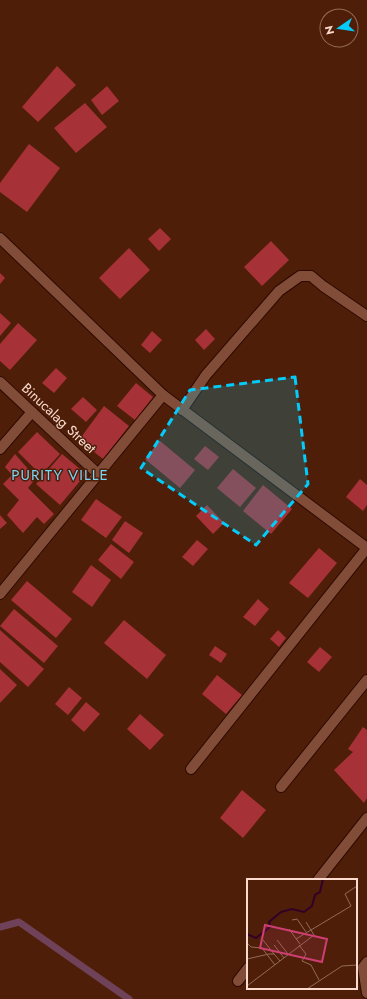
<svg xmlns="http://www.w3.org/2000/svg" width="367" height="999" font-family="Jost,sans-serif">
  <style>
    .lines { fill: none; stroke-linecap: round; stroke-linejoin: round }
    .stream { stroke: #704259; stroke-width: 7 }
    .building { fill: #a63137 }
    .minor-casing { stroke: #2d0a00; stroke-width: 12 }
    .minor { stroke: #824d38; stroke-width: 10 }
    .marked { fill: #05cbf9; fill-opacity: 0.2; stroke: #05cbf9; stroke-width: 3; stroke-dasharray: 8 5; stroke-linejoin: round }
    .labels { text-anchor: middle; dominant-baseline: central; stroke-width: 3; stroke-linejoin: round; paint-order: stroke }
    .street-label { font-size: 14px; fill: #fbdbcf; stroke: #4e1e09 }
    .neighbourhood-label { font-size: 15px; letter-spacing: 1px; fill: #78d6f6; stroke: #4e1e09 }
    .inset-river { fill: none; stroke: #340126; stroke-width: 2 }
    .inset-road { fill: none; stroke: #936a58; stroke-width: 1 }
    .view { fill: #cd3f72; fill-opacity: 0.15; stroke: #cd3f72; stroke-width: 2 }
    .inset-edge { fill: none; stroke: #fbdbcf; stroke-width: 2 }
  </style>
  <rect width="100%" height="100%" fill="#4e1e09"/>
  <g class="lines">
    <path class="stream" d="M0 927 19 922 129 999"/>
  </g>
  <g class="building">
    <path d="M57 66 76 85 38 122 22 107Z"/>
    <path d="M107 86 119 101 102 115 91 100Z"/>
    <path d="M85 103 107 127 76 153 54 128Z"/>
    <path d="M29 144 60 168 27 212 0 192V183Z"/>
    <path d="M160 228 171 239 159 251 148 239Z"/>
    <path d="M271 241 289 260 262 286 244 267Z"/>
    <path d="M129 248 150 270 120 299 99 278Z"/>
    <path d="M0 273 5 278 0 284Z"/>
    <path d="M0 313 11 323 0 336Z"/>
    <path d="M18 323 37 340 10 370 0 361V344Z"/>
    <path d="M206 329 215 339 204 350 195 340Z"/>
    <path d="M152 331 162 340 150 353 141 345Z"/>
    <path d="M56 368 67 378 54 393 42 383Z"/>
    <path d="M136 383 153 397 135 420 117 406Z"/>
    <path d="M83 397 97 410 86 422 71 409Z"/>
    <path d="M104 406 129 426 103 459 79 440Z"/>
    <path d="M37 432 60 454 41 475 18 452Z"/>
    <path d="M160 441 195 470 180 488 145 459Z"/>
    <path d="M205 446 219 457 208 470 194 459Z"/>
    <path d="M15 454 36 478 28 488 54 514 44 524 37 517 23 533 7 515 19 500 3 484 12 475 5 467Z"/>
    <path d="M62 454 86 474 60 505 36 484Z"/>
    <path d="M233 469 256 488 240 507 217 488Z"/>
    <path d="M360 479 367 485V505L363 511 346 497Z"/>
    <path d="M263 485 292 509 271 534 243 511Z"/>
    <path d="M96 499 122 517 106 538 81 520Z"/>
    <path d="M207 505 224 523 213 534 196 516Z"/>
    <path d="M0 515 7 523 0 529Z"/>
    <path d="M125 521 143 533 129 553 112 540Z"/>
    <path d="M197 540 208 549 193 566 182 557Z"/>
    <path d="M111 544 134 562 121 579 98 560Z"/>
    <path d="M319 548 337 563 308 598 289 583Z"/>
    <path d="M91 565 111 580 92 607 72 592Z"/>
    <path d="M27 581 72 619 56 638 11 600Z"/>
    <path d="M258 599 269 609 255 626 243 617Z"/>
    <path d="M14 609 58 646 44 663 0 626Z"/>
    <path d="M124 620 166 655 147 679 104 643Z"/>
    <path d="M0 630 44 669 28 687 0 662Z"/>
    <path d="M278 630 286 638 279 647 270 639Z"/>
    <path d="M215 646 227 654 221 663 209 655Z"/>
    <path d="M320 647 332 657 319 672 307 662Z"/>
    <path d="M0 669 17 685 0 703Z"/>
    <path d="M217 675 242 695 226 714 202 694Z"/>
    <path d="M69 687 82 698 68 715 55 704Z"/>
    <path d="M86 702 100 714 84 732 71 720Z"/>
    <path d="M140 714 164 735 150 750 127 729Z"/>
    <path d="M363 727 367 730V798L364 803 334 770 353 752 348 749Z"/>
    <path d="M242 790 266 810 243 838 220 818Z"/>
  </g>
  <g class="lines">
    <defs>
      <g id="minor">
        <path d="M0 238 163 395 367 548"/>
        <path d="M0 382 98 474"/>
        <path d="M182 410 206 375 279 291 300 276H311L323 286 367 316"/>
        <path d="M0 449 32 412"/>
        <path d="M0 594 163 395"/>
        <path d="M191 769 367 548"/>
        <path d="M281 787 367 680"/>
        <path d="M318 880 367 818"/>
        <path d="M367 962 363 967 367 993"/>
        <path d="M238 981 248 968"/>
      </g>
    </defs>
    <use href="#minor" class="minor-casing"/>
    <use href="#minor" class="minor"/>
  </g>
  <path class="marked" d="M295 377 308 484 256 545 141 468 190 390Z"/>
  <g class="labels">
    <g class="street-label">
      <text transform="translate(59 418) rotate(43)">Binucalag Street</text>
    </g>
    <g class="neighbourhood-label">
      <text x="60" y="475">PURITY VILLE</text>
    </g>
  </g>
  <g transform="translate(247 879)">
    <rect width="110" height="110" fill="#4e1e09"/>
    <path class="inset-river" d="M0 55 9 59 23 48 22 43 34 33 45 30 57 33 65 27 68 16 73 13 76 0"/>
    <path class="inset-road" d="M45 41 50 40 59 53M42 50 53 65M49 60 104 27 98 15 110 7M16 61 27 75M30 61 41 75M0 64 4 68 15 69 28 86M27 66 37 79M52 66 59 75 55 82 64 86 72 101M0 80 22 75H27L33 82M0 107 67 56 59 43M60 110 95 87 110 86"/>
    <path class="view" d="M18 46 80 60 75 83 13 69Z"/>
    <rect width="110" height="110" class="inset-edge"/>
  </g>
  <g transform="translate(339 28) rotate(257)"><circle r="19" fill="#4e1e09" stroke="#936a58"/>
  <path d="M0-3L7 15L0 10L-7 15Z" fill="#05cbf9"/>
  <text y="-6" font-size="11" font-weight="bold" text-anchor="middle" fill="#fbdbcf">N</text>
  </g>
</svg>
